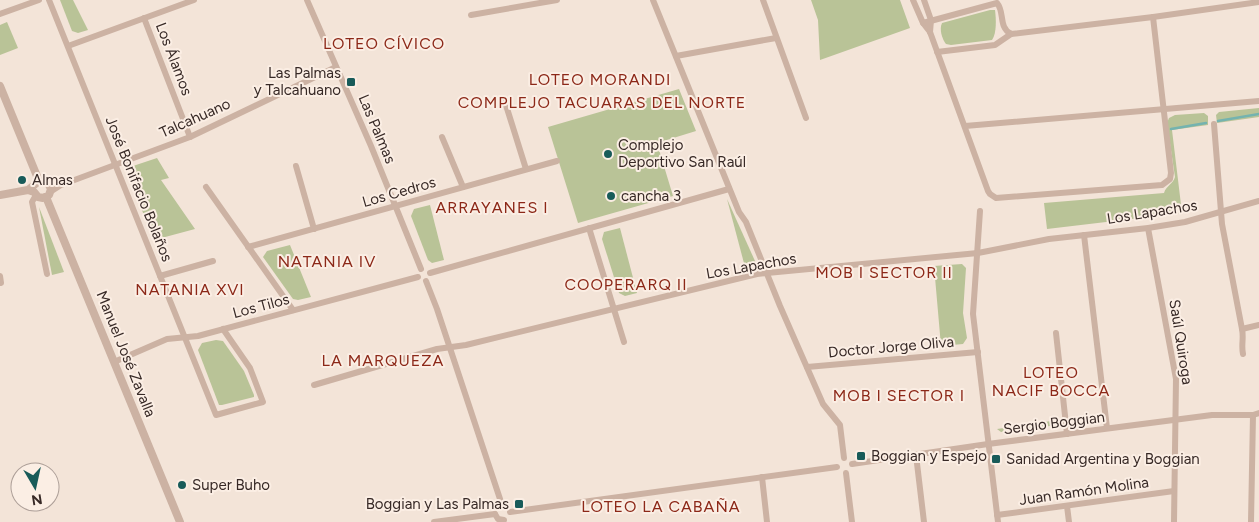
<svg xmlns="http://www.w3.org/2000/svg" width="1259" height="522" font-family="Figtree,sans-serif">
  <style>
    .green { fill: #b9c397 }
    .lines { fill: none; stroke-linecap: round; stroke-linejoin: round }
    .stream { stroke: #74b3af; stroke-width: 2.5 }
    .minor { stroke: #ccb2a3; stroke-width: 6 }
    .tertiary { stroke: #ccb2a3; stroke-width: 8 }
    .poi-dot { fill: #185b59; stroke: #fbeee4; stroke-width: 2 }
    .labels { text-anchor: middle; dominant-baseline: central; stroke-width: 4; stroke-linejoin: round; paint-order: stroke }
    .street-label { font-size: 15px; fill: #372926; stroke: #fbeee4 }
    .poi-label { font-size: 15px; fill: #372926; stroke: #fbeee4; text-anchor: start }
    .neighbourhood-label { font-size: 16px; letter-spacing: 1px; fill: #8c2818; stroke: #fbeee4 }
  </style>
  <rect width="100%" height="100%" fill="#f3e4d8"/>
  <g class="green">
    <path d="M60 0H73L88 30 78 33 72 31Z"/>
    <path d="M811 0H900L910 28 820 60 818 20Z"/>
    <path d="M990 10H995C996 18 997 33 992 40L951 45 946 44C942 39 939 29 942 23Z"/>
    <path d="M7 22 18 48 0 55V25Z"/>
    <path d="M679 89 696 131 657 143 673 196 578 223 548 127Z"/>
    <path d="M1259 108V117L1217 123 1216 115 1219 112Z"/>
    <path d="M1204 113 1208 116V125L1172 130 1182 213 1047 229 1044 203 1164 193C1166 186 1173 184 1175 177L1167 123 1169 118 1175 115Z"/>
    <path d="M157 158 169 178 161 180 195 229 154 240 127 173 130 167Z"/>
    <path d="M727 199 755 261 753 265 745 267Z"/>
    <path d="M430 205 444 260 432 263 428 260 411 216 414 209Z"/>
    <path d="M39 207 64 272 52 275Z"/>
    <path d="M620 228 637 293 625 296 619 293 602 239 604 232Z"/>
    <path d="M290 245 311 297 298 300 293 299 263 257 267 251Z"/>
    <path d="M962 264 966 268 963 313 967 338 963 344 941 346 934 266Z"/>
    <path d="M216 340 223 341 244 371 254 395V397L222 405H219L198 350 202 343Z"/>
    <path d="M1058 420V425L1001 432 997 429Z"/>
  </g>
  <g class="lines">
    <g class="stream">
      <path d="M1218 121 1259 114"/>
      <path d="M1171 129 1206 123"/>
    </g>
    <g class="minor">
      <path d="M49 0 216 415 263 402 250 368 223 329"/>
      <path d="M307 0 371 146 421 269"/>
      <path d="M653 0 739 212 746 222 780 306 823 404 840 425 844 458"/>
      <path d="M763 0 806 118"/>
      <path d="M913 0 923 23 930 32 988 191 990 194 996 198 1162 185 1170 179 1171 173 1153 17"/>
      <path d="M924 0 931 20 930 32"/>
      <path d="M0 14 39 0"/>
      <path d="M471 15 557 0"/>
      <path d="M144 18 190 137"/>
      <path d="M923 23 997 3C1005 12 998 27 1011 34L1153 17 1259 2"/>
      <path d="M68 46 194 0"/>
      <path d="M937 52 995 45 1011 34"/>
      <path d="M676 56 776 38"/>
      <path d="M505 102 526 169"/>
      <path d="M1214 124 1222 224 1242 329C1244 338 1241 345 1243 354"/>
      <path d="M965 126 1259 101"/>
      <path d="M442 137 463 187"/>
      <path d="M296 166 314 229"/>
      <path d="M206 187 293 310"/>
      <path d="M50 192 61 185 190 137 336 67"/>
      <path d="M36 195 32 202 47 274"/>
      <path d="M980 211 973 314 998 522"/>
      <path d="M589 228 624 342"/>
      <path d="M1148 228 1176 379 1174 522"/>
      <path d="M1084 235 1107 428"/>
      <path d="M248 247 557 161"/>
      <path d="M430 273 729 189"/>
      <path d="M0 276 1 283"/>
      <path d="M160 276 213 261"/>
      <path d="M426 281 437 309 502 505"/>
      <path d="M1242 329 1259 325"/>
      <path d="M1056 333 1067 434"/>
      <path d="M114 362 167 339 198 336 418 277"/>
      <path d="M807 367 978 352"/>
      <path d="M314 385 437 349 466 345 757 274 978 253 1049 239 1148 228 1185 222 1259 201"/>
      <path d="M916 455 924 522"/>
      <path d="M852 464 988 444 1212 415H1253L1259 413"/>
      <path d="M846 473 852 522"/>
      <path d="M762 477 767 522"/>
      <path d="M1067 506 1069 522"/>
      <path d="M510 512 837 467"/>
      <path d="M495 514 498 519 504 520"/>
      <path d="M997 515 1174 491"/>
      <path d="M434 522 495 514"/>
      <path d="M1251 522 1253 415"/>
    </g>
    <g class="tertiary">
      <path d="M0 86 39 181"/>
      <path d="M0 195 28 190 39 181 48 183 51 189 49 195 43 198 38 197 34 192 28 190"/>
      <path d="M46 197 180 522"/>
    </g>
  </g>
  <g class="poi-dot">
    <rect x="346" y="77" width="10" height="10" rx="2.5"/>
    <circle cx="608" cy="154" r="5"/>
    <circle cx="22" cy="180" r="5"/>
    <circle cx="611" cy="196" r="5"/>
    <rect x="856" y="451" width="10" height="10" rx="2.5"/>
    <rect x="991" y="454" width="10" height="10" rx="2.5"/>
    <circle cx="182" cy="485" r="5"/>
    <rect x="514" y="499" width="10" height="10" rx="2.5"/>
  </g>
  <g class="labels">
    <g class="street-label">
      <text transform="translate(174 59) rotate(69)">Los Álamos</text>
      <text transform="translate(195 118) rotate(-24)">Talcahuano</text>
      <text transform="translate(377 129) rotate(67)">Las Palmas</text>
      <text transform="translate(139 189) rotate(68)">José Bonifacio Bolaños</text>
      <text transform="translate(399 192) rotate(-16)">Los Cedros</text>
      <text transform="translate(1152 212) rotate(-9)">Los Lapachos</text>
      <text transform="translate(751 266) rotate(-10)">Los Lapachos</text>
      <text transform="translate(261 306) rotate(-15)">Los Tilos</text>
      <text transform="translate(1181 342) rotate(81)">Saúl Quiroga</text>
      <text transform="translate(891 347) rotate(-5)">Doctor Jorge Oliva</text>
      <text transform="translate(126 354) rotate(68)">Manuel José Zavalla</text>
      <text transform="translate(1054 423) rotate(-7)">Sergio Boggian</text>
      <text transform="translate(1084 491) rotate(-8)">Juan Ramón Molina</text>
    </g>
    <g class="poi-label">
      <text x="341" y="73" text-anchor="end">Las Palmas<tspan x="341" dy="17">y Talcahuano</tspan></text>
      <text x="618" y="145">Complejo<tspan x="618" dy="17">Deportivo San Raúl</tspan></text>
      <text x="32" y="180">Almas</text>
      <text x="621" y="196">cancha 3</text>
      <text x="871" y="456">Boggian y Espejo</text>
      <text x="1006" y="459">Sanidad Argentina y Boggian</text>
      <text x="192" y="485">Super Buho</text>
      <text x="509" y="504" text-anchor="end">Boggian y Las Palmas</text>
    </g>
    <g class="neighbourhood-label">
      <text x="384" y="43">LOTEO CÍVICO</text>
      <text x="600" y="79">LOTEO MORANDI</text>
      <text x="602" y="102">COMPLEJO TACUARAS DEL NORTE</text>
      <text x="492" y="207">ARRAYANES I</text>
      <text x="327" y="261">NATANIA IV</text>
      <text x="884" y="272">MOB I SECTOR II</text>
      <text x="626" y="284">COOPERARQ II</text>
      <text x="190" y="289">NATANIA XVI</text>
      <text x="383" y="360">LA MARQUEZA</text>
      <text x="1051" y="372">LOTEO<tspan x="1051" dy="18">NACIF BOCCA</tspan></text>
      <text x="899" y="395">MOB I SECTOR I</text>
      <text x="661" y="506">LOTEO LA CABAÑA</text>
    </g>
  </g>
  <g transform="translate(35 487) rotate(171)"><circle r="24" fill="#fbeee4" stroke="#ad9f98"/>
  <path d="M0-4L9 19L0 12L-9 19Z" fill="#185b59"/>
  <text y="-8" font-size="14" font-weight="bold" text-anchor="middle" fill="#372926">N</text>
  </g>
</svg>
